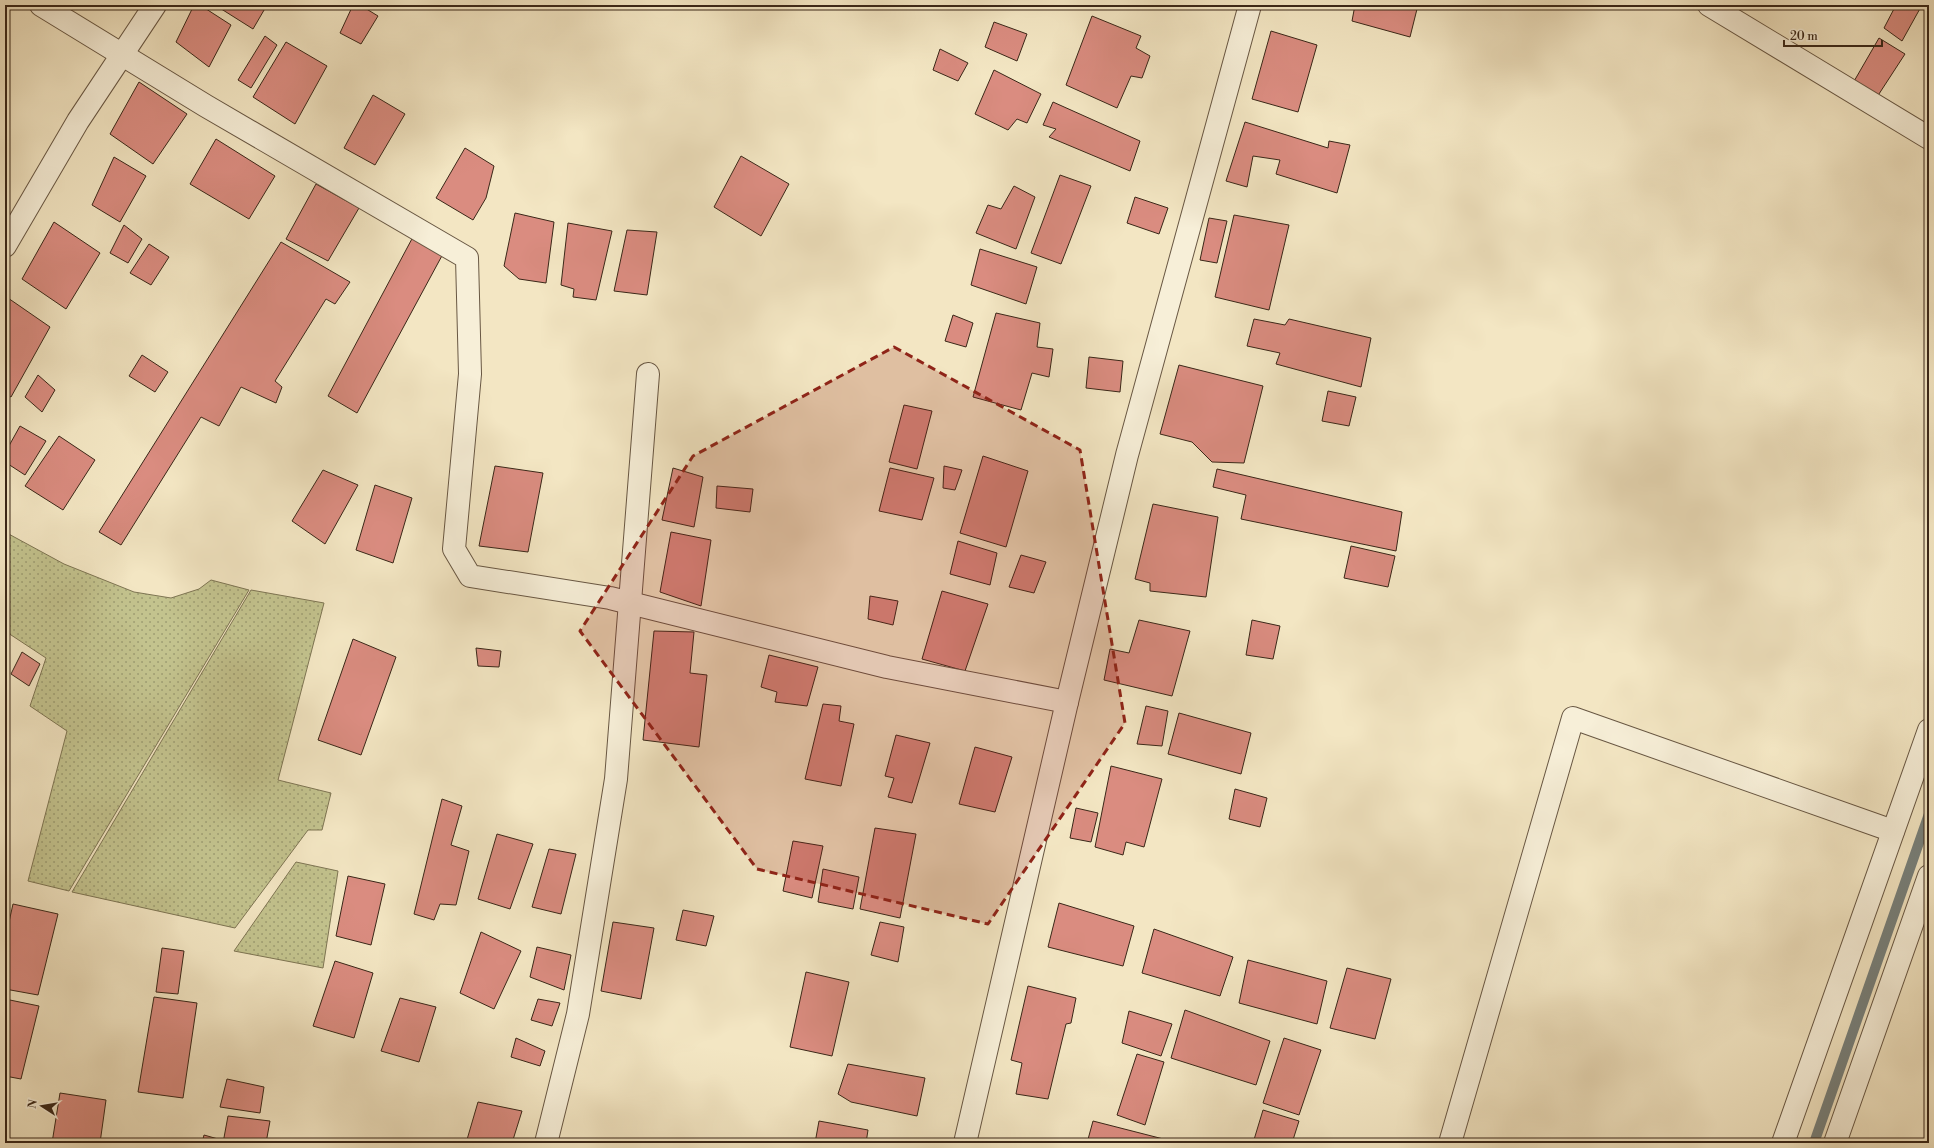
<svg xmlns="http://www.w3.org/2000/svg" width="1934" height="1148" font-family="'Libre Bodoni',serif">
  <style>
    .green { fill: url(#green-dots); stroke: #7e7553 }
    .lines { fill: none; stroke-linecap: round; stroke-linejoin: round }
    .stream { stroke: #78817c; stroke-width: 10 }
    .building { fill: #da8c80; stroke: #3a2718 }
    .minor-casing { stroke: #685743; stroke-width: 24 }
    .minor { stroke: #f7efd8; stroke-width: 22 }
    .marked { fill: #8f2418; fill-opacity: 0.2; stroke: #8f2418; stroke-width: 3; stroke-dasharray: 8 5; stroke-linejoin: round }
  </style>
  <defs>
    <pattern id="green-dots" width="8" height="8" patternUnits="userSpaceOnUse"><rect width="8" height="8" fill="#c3c38e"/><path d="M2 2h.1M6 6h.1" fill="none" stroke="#9f9e73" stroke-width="1.8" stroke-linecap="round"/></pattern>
  </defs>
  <rect width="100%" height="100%" fill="#f3e6c3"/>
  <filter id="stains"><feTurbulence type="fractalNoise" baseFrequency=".005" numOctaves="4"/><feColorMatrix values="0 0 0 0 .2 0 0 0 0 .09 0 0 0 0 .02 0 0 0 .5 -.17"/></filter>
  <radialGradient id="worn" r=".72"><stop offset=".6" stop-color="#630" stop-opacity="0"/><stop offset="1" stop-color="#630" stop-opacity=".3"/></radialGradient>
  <g class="green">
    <path d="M5 532 64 564 134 592 171 598 199 589 211 580 249 590 69 891 28 881 67 731 30 706 46 658 5 631Z"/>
    <path d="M251 590 324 603 278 780 331 793 322 830H308L235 928 72 892Z"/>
    <path d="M296 862 338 871 323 968 234 951Z"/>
  </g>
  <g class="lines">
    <path class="stream" d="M1814 1143 1929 814"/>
  </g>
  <g class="building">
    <path d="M194 5H200L231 25 209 67 176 42Z"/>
    <path d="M215 5H267L253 29Z"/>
    <path d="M353 5H360L378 16 361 44 340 33Z"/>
    <path d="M1355 5H1418L1410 37 1352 21Z"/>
    <path d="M1896 5H1922L1902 41 1884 28Z"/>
    <path d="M1092 16 1141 36 1136 48 1150 56 1142 78 1131 76 1117 108 1066 85Z"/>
    <path d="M994 22 1027 34 1017 61 985 47Z"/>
    <path d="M1271 31 1317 45 1298 112 1252 99Z"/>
    <path d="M265 36 277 45 251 88 238 80Z"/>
    <path d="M1879 38 1905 54 1877 97 1853 83Z"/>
    <path d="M286 42 327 66 295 124 253 97Z"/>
    <path d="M940 49 968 63 958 81 933 70Z"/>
    <path d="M994 70 1041 94 1027 123 1017 119 1008 130 975 114Z"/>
    <path d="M139 82 187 114 153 164 110 134Z"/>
    <path d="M373 95 405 114 375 165 344 148Z"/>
    <path d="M1053 102 1140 141 1130 171 1049 137 1056 129 1043 125Z"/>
    <path d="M1245 122 1328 148 1329 141 1350 145 1337 193 1276 174 1280 160 1253 156 1247 187 1226 181Z"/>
    <path d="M216 139 275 176 249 219 190 184Z"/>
    <path d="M465 148 494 166 486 198 473 220 436 198Z"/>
    <path d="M741 156 789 184 761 236 714 207Z"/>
    <path d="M114 157 146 176 120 222 92 205Z"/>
    <path d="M1060 175 1091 186 1061 264 1031 253Z"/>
    <path d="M316 184 359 208 328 261 286 239Z"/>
    <path d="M1014 186 1035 197 1016 249 976 233 988 205 1001 209Z"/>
    <path d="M1135 197 1168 208 1159 234 1127 223Z"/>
    <path d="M515 213 554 222 546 283 519 279 504 266Z"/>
    <path d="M1234 215 1289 225 1269 310 1215 297Z"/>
    <path d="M1209 218 1227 221 1217 263 1200 260Z"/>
    <path d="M54 222 100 253 66 309 22 279Z"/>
    <path d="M568 223 612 231 596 300 573 297 574 289 561 285Z"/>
    <path d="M124 225 142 239 128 263 110 253Z"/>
    <path d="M627 230 657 232 647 295 614 291Z"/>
    <path d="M414 235 444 252 357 413 328 396Z"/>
    <path d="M281 242 350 282 335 304 326 299 275 381 282 387 276 403 241 387 219 426 201 417 121 545 99 532Z"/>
    <path d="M149 244 169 257 151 285 130 273Z"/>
    <path d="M980 249 1037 267 1026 304 971 285Z"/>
    <path d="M8 298 50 327 11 397 5 394V304Z"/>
    <path d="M996 313 1040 323 1037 347 1053 349 1049 377 1032 373 1021 410 973 397Z"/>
    <path d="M953 315 973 323 966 347 945 341Z"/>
    <path d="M1254 319 1285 325 1289 319 1371 338 1361 387 1276 364 1280 353 1247 346Z"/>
    <path d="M142 355 168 372 155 392 129 376Z"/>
    <path d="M1089 357 1123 361 1120 392 1086 388Z"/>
    <path d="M1179 365 1263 386 1244 463 1212 462 1192 442 1160 434Z"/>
    <path d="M38 375 55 390 42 412 25 397Z"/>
    <path d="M1328 391 1356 397 1349 426 1322 421Z"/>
    <path d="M904 405 932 411 917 469 889 462Z"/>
    <path d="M20 426 46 441 25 475 5 462V453Z"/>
    <path d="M59 436 95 460 63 510 25 486Z"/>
    <path d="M983 456 1028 471 1006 547 960 533Z"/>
    <path d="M495 466 543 473 528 552 479 546Z"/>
    <path d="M944 466 962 470 955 490 943 488Z"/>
    <path d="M673 468 703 477 694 527 662 520Z"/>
    <path d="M890 468 934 478 922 520 879 511Z"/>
    <path d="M1217 469 1402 512 1396 551 1241 519 1246 495 1213 487Z"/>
    <path d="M323 470 358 485 325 544 292 521Z"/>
    <path d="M375 485 412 498 393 563 356 550Z"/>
    <path d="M717 486 753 489 750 512 716 508Z"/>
    <path d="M1153 504 1218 517 1206 597 1150 591V583L1135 579Z"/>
    <path d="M671 532 711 540 701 606 660 592Z"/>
    <path d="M958 541 997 553 990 585 950 574Z"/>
    <path d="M1351 546 1395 556 1388 587 1344 578Z"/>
    <path d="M1021 555 1046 562 1034 593 1009 587Z"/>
    <path d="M942 591 988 604 965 671 922 659Z"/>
    <path d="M870 596 898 601 893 625 868 619Z"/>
    <path d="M1139 620 1190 631 1172 696 1104 680 1110 649 1129 653Z"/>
    <path d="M1252 620 1280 626 1273 659 1246 655Z"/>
    <path d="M654 631 694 632 690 673 707 675 699 747 643 740Z"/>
    <path d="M353 639 396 657 361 755 318 740Z"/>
    <path d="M476 648 501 651 499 667 478 666Z"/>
    <path d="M22 652 40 664 29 686 11 674Z"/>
    <path d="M769 655 818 667 807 706 775 702 777 692 761 687Z"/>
    <path d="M823 704 841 706 839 721 854 724 841 786 805 779Z"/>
    <path d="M1146 706 1168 711 1162 746 1137 744Z"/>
    <path d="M1179 713 1251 733 1241 774 1168 754Z"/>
    <path d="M896 735 930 743 912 803 888 797 894 778 885 776Z"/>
    <path d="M975 747 1012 757 995 812 959 804Z"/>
    <path d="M1111 766 1162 779 1144 847 1126 842 1123 855 1095 847Z"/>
    <path d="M1235 789 1267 798 1260 827 1229 819Z"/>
    <path d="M442 799 462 806 451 845 469 851 456 905 440 904 434 920 414 914Z"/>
    <path d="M1076 808 1098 813 1091 842 1070 838Z"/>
    <path d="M875 828 916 834 900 918 860 909Z"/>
    <path d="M497 834 533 844 510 909 478 899Z"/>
    <path d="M793 841 823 846 812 898 783 891Z"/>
    <path d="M549 849 576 854 561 914 532 907Z"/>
    <path d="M823 869 859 877 853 909 818 902Z"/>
    <path d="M348 876 385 884 371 945 336 936Z"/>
    <path d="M1059 903 1134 926 1123 966 1048 947Z"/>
    <path d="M13 904 58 914 38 995 5 989V940Z"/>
    <path d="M683 910 714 916 706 946 676 940Z"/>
    <path d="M613 922 654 928 641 999 601 991Z"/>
    <path d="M880 922 904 927 898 962 871 955Z"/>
    <path d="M1154 929 1233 957 1220 996 1142 973Z"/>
    <path d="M481 932 521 951 494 1009 460 993Z"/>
    <path d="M537 947 571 955 564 990 530 977Z"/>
    <path d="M162 948 184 951 178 994 156 992Z"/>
    <path d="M1248 960 1327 981 1317 1024 1239 1003Z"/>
    <path d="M335 961 373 973 354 1038 313 1026Z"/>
    <path d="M1347 968 1391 979 1375 1039 1330 1028Z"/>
    <path d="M806 972 849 982 832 1056 790 1047Z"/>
    <path d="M1028 986 1076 998 1071 1023 1066 1024 1048 1099 1016 1094 1022 1063 1011 1060Z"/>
    <path d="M154 997 197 1003 183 1098 138 1092Z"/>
    <path d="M400 998 436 1007 419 1062 381 1051Z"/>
    <path d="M5 999 39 1006 21 1079 5 1076Z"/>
    <path d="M538 999 560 1003 552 1026 531 1020Z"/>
    <path d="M1185 1010 1270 1041 1256 1085 1171 1058Z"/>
    <path d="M1129 1011 1172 1024 1161 1056 1122 1043Z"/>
    <path d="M516 1038 545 1051 540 1066 511 1057Z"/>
    <path d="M1284 1038 1321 1050 1299 1115 1263 1103Z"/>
    <path d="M1137 1054 1164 1062 1145 1125 1117 1115Z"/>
    <path d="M848 1064 925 1078 917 1116 851 1102 838 1094Z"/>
    <path d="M227 1079 264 1087 260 1113 220 1107Z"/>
    <path d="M60 1093 106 1100 100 1143H52Z"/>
    <path d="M478 1102 522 1111 512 1143H466Z"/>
    <path d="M1263 1110 1299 1121 1292 1143H1253Z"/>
    <path d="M228 1116 270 1121 266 1143H223Z"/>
    <path d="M819 1121 868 1130 866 1143H815Z"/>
    <path d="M1093 1121 1179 1143H1087Z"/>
    <path d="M204 1135 218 1139 217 1143H202Z"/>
  </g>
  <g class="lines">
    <defs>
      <g id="minor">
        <path d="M41 5 206 106 467 258 470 374 454 549 470 576 610 598 887 667 1067 702"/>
        <path d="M1709 5 1929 138"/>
        <path d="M5 246 78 121 155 5"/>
        <path d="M546 1143 578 1014 616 779 648 374"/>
        <path d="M965 1143 1067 702 1127 455 1250 5"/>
        <path d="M1450 1143 1573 718 1893 831"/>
        <path d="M1783 1143 1929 730"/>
        <path d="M1835 1143 1929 876"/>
      </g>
    </defs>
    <use href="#minor" class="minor-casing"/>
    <use href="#minor" class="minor"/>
  </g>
  <path class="marked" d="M894 347 1080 450 1125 723 988 924 757 869 580 631 693 456Z"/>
  <rect width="1934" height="1148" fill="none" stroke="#f3e6c3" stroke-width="20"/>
  <rect x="6" y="6" width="1922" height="1136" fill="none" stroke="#3a2718" stroke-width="2"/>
  <rect x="10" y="10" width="1914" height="1128" fill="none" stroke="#3a2718"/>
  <g transform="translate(42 1106) rotate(282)" stroke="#f7efd8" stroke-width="3" paint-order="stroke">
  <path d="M0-3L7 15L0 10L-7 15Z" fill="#3a2718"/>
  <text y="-6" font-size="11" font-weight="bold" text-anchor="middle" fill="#3a2718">N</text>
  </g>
  <path d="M1784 40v6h98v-6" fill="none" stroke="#3a2718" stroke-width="2"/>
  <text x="1790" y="40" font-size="12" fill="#3a2718" stroke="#f7efd8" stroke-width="3" paint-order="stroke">20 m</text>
  <rect width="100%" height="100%" filter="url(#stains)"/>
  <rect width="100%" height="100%" fill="url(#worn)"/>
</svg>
